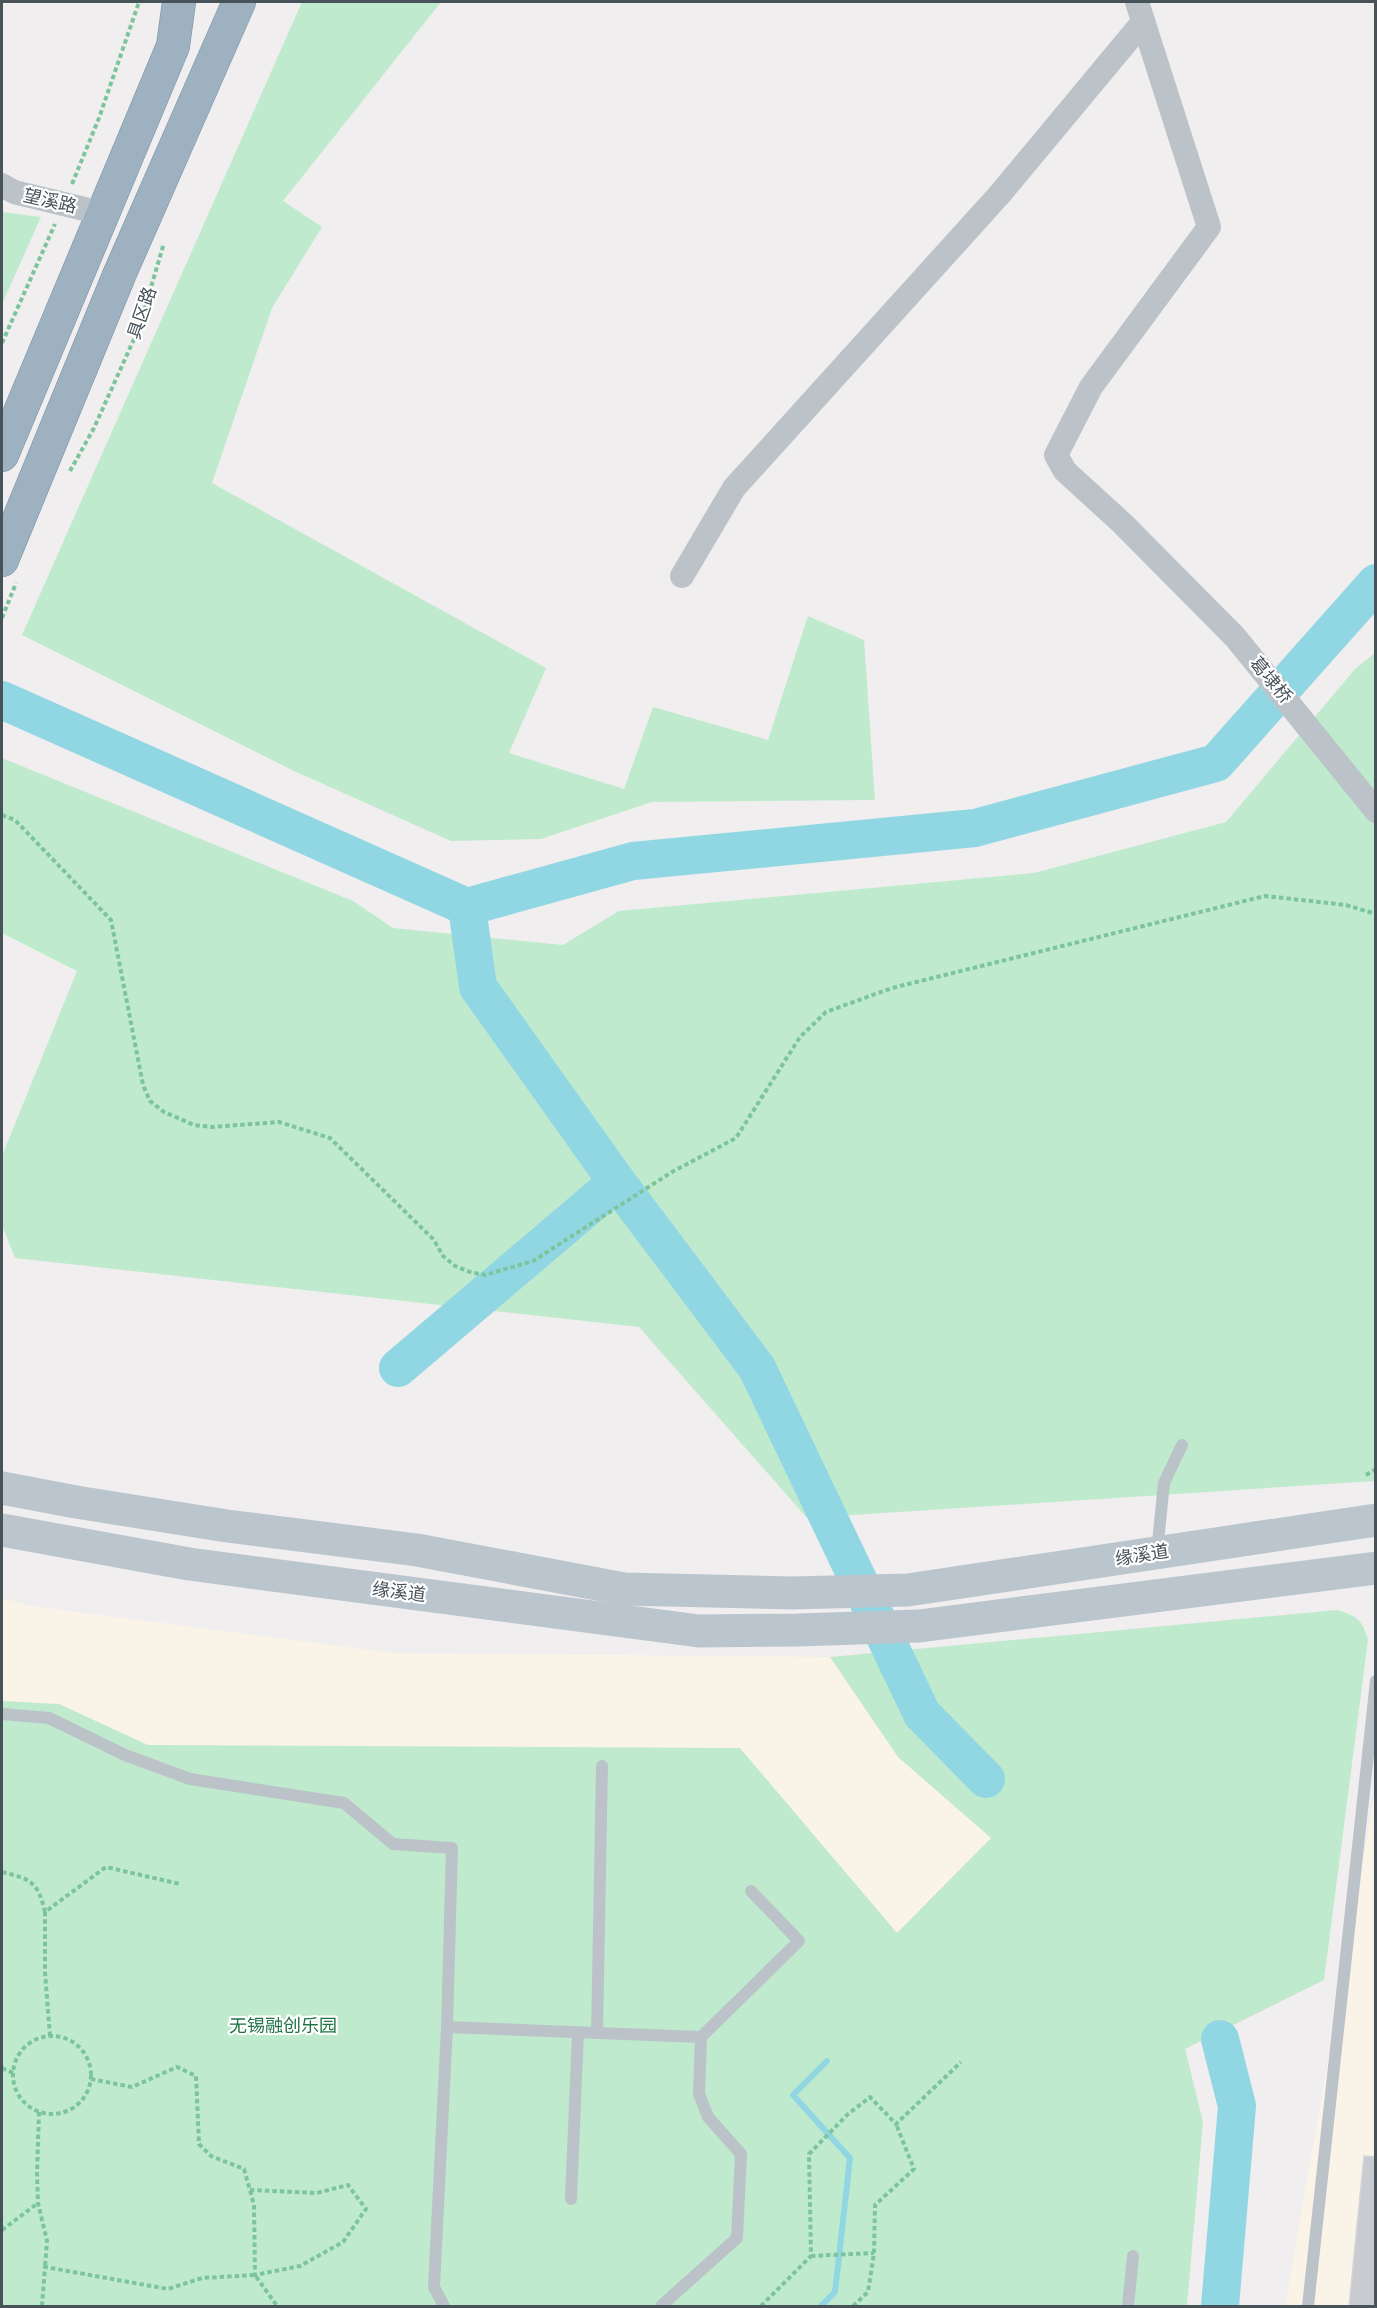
<svg xmlns="http://www.w3.org/2000/svg" width="1377" height="2308" font-family="Arial,'Noto Sans SC',sans-serif">
  <style>
    .commercial { fill: #faf4e8 }
    .green { fill: #c0eace }
    .lines { fill: none; stroke-linecap: round; stroke-linejoin: round }
    .stream { stroke: #91d6e3; stroke-width: 6 }
    .river { stroke: #91d6e3; stroke-width: 38 }
    .building { fill: #c9cbd0; stroke: #d2d5d9; stroke-width: 1.5 }
    .trunk-casing { stroke: #768ea4; stroke-width: 34 }
    .path { stroke: #7cc59c; stroke-width: 4; stroke-dasharray: 4.5 3; stroke-linecap: butt }
    .service { stroke: #bbc3c9; stroke-width: 12 }
    .minor { stroke: #bbc3c9; stroke-width: 24 }
    .secondary { stroke: #bbc5ce; stroke-width: 33 }
    .trunk { stroke: #9db1c1; stroke-width: 33 }
    .labels { text-anchor: middle; dominant-baseline: central; stroke-width: 4.5; stroke-linejoin: round; paint-order: stroke }
    .street-label { font-size: 18px; fill: #485259; stroke: #fff }
    .park-label { font-size: 18px; fill: #207345; stroke: #fff }
  </style>
  <rect width="100%" height="100%" fill="#f0eeee"/>
  <g class="commercial">
    <path d="M2 1598 31 1606 392 1653 830 1657 898 1757 991 1838 897 1933 740 1749 148 1745 59 1704 2 1701Z"/>
    <path d="M1375 1792V2306H1285Z"/>
  </g>
  <g class="green">
    <path d="M302 2H441L283 201 322 227 272 308 212 483 546 668 509 753 624 789 653 707 768 740 808 616 864 640 875 800 652 802 541 839 451 841 294 771 22 635Z"/>
    <path d="M2 212 41 217 2 304Z"/>
    <path d="M1375 653V1481L807 1518 639 1327 15 1258 2 1225V1156L77 971 2 933V758L353 901 393 928 563 945 619 911 1034 873 1226 822 1355 669Z"/>
    <path d="M1337 1610C1357 1616 1362 1619 1368 1640L1324 1980 1185 2049 1203 2122 1187 2306H2V1701L59 1704 148 1745 740 1748 897 1933 991 1838 898 1757 830 1657Z"/>
  </g>
  <g class="lines">
    <path class="stream" d="M821 2306 835 2292 850 2158 793 2095 827 2061"/>
    <g class="river">
      <path d="M2 700 467 907"/>
      <path d="M398 1368 617 1182"/>
      <path d="M986 1779 922 1714 757 1368 617 1182 478 987 467 907 633 861 975 828 1216 763 1376 583"/>
      <path d="M1220 2039 1237 2106 1220 2306"/>
    </g>
  </g>
  <path class="building" d="M1364 2156 1376 2157V2307H1349Z"/>
  <g class="lines">
    <defs>
      <g id="trunk">
        <path d="M2 455 173 46 179 2"/>
        <path d="M2 560 120 273 239 2"/>
      </g>
    </defs>
    <use href="#trunk" class="trunk-casing"/>
    <g class="path">
      <path d="M72 184 99 118 139 2"/>
      <path d="M2 343 55 224"/>
      <path d="M70 471 94 428 139 328 164 243"/>
      <path d="M2 618 16 583"/>
      <path d="M2 815 15 820 111 920 143 1085 150 1101 164 1112 194 1125 212 1127 279 1122 330 1138 434 1240 443 1256 455 1266 470 1272 485 1275 533 1261 672 1172 736 1138 800 1037 826 1012 892 988 1265 896 1346 905 1376 914"/>
      <path d="M1366 1475 1376 1469"/>
      <path d="M2 1872C31 1879 38 1882 45 1912"/>
      <path d="M50 2036 45 1972V1912L106 1867 180 1884"/>
      <circle cx="52" cy="2075" r="39"/>
      <path d="M2 2068 13 2073"/>
      <path d="M91 2079 132 2087 177 2067 196 2076 199 2144 211 2156 244 2169 254 2205 255 2275 300 2266 343 2242 366 2209 348 2185 317 2193 250 2190"/>
      <path d="M39 2112 37 2174 38 2203 47 2241 45 2267"/>
      <path d="M2 2230 38 2203"/>
      <path d="M811 2256 874 2253"/>
      <path d="M42 2306 45 2267 168 2289 202 2278 255 2275 277 2306"/>
      <path d="M761 2306 811 2256 809 2154 847 2115 870 2097 896 2124 961 2062"/>
      <path d="M853 2306 868 2292 874 2253 875 2205 914 2169 896 2124"/>
    </g>
    <g class="service">
      <path d="M1157 1552 1164 1483 1182 1445"/>
      <path d="M2 1714 49 1718 125 1755 190 1779 344 1803 393 1844 452 1848 447 2027 434 2287 444 2306"/>
      <path d="M447 2027 701 2037 799 1941 751 1891"/>
      <path d="M597 2033 602 1766"/>
      <path d="M571 2199 578 2032"/>
      <path d="M661 2306 737 2238 741 2154 708 2117 699 2094 701 2037"/>
      <path d="M1128 2306 1133 2256"/>
      <path d="M1308 2306 1376 1681"/>
    </g>
    <g class="minor">
      <path d="M1137 2 1209 227 1091 387 1056 455 1065 471 1122 523 1235 637 1376 811"/>
      <path d="M2 185 14 192 101 213"/>
      <path d="M682 576 734 488 1000 194 1143 22"/>
    </g>
    <g class="secondary">
      <path d="M2 1488 76 1502 227 1526 417 1550 624 1589 792 1593 908 1590 1376 1520"/>
      <path d="M2 1530 189 1564 699 1631 798 1630 919 1626 1376 1568"/>
    </g>
    <use href="#trunk" class="trunk"/>
  </g>
  <g class="labels">
    <g class="street-label">
      <text transform="translate(50 201) rotate(13)">望溪路</text>
      <text transform="translate(142 313) rotate(-71)">具区路</text>
      <text transform="translate(1271 680) rotate(50)">葛埭桥</text>
      <text transform="translate(1142 1555) rotate(-9)">缘溪道</text>
      <text transform="translate(399 1592) rotate(7)">缘溪道</text>
    </g>
    <g class="park-label">
      <text x="283" y="2026">无锡融创乐园</text>
    </g>
  </g>
  <rect width="1377" height="2308" fill="none" stroke="#485259" stroke-width="6"/>
</svg>
